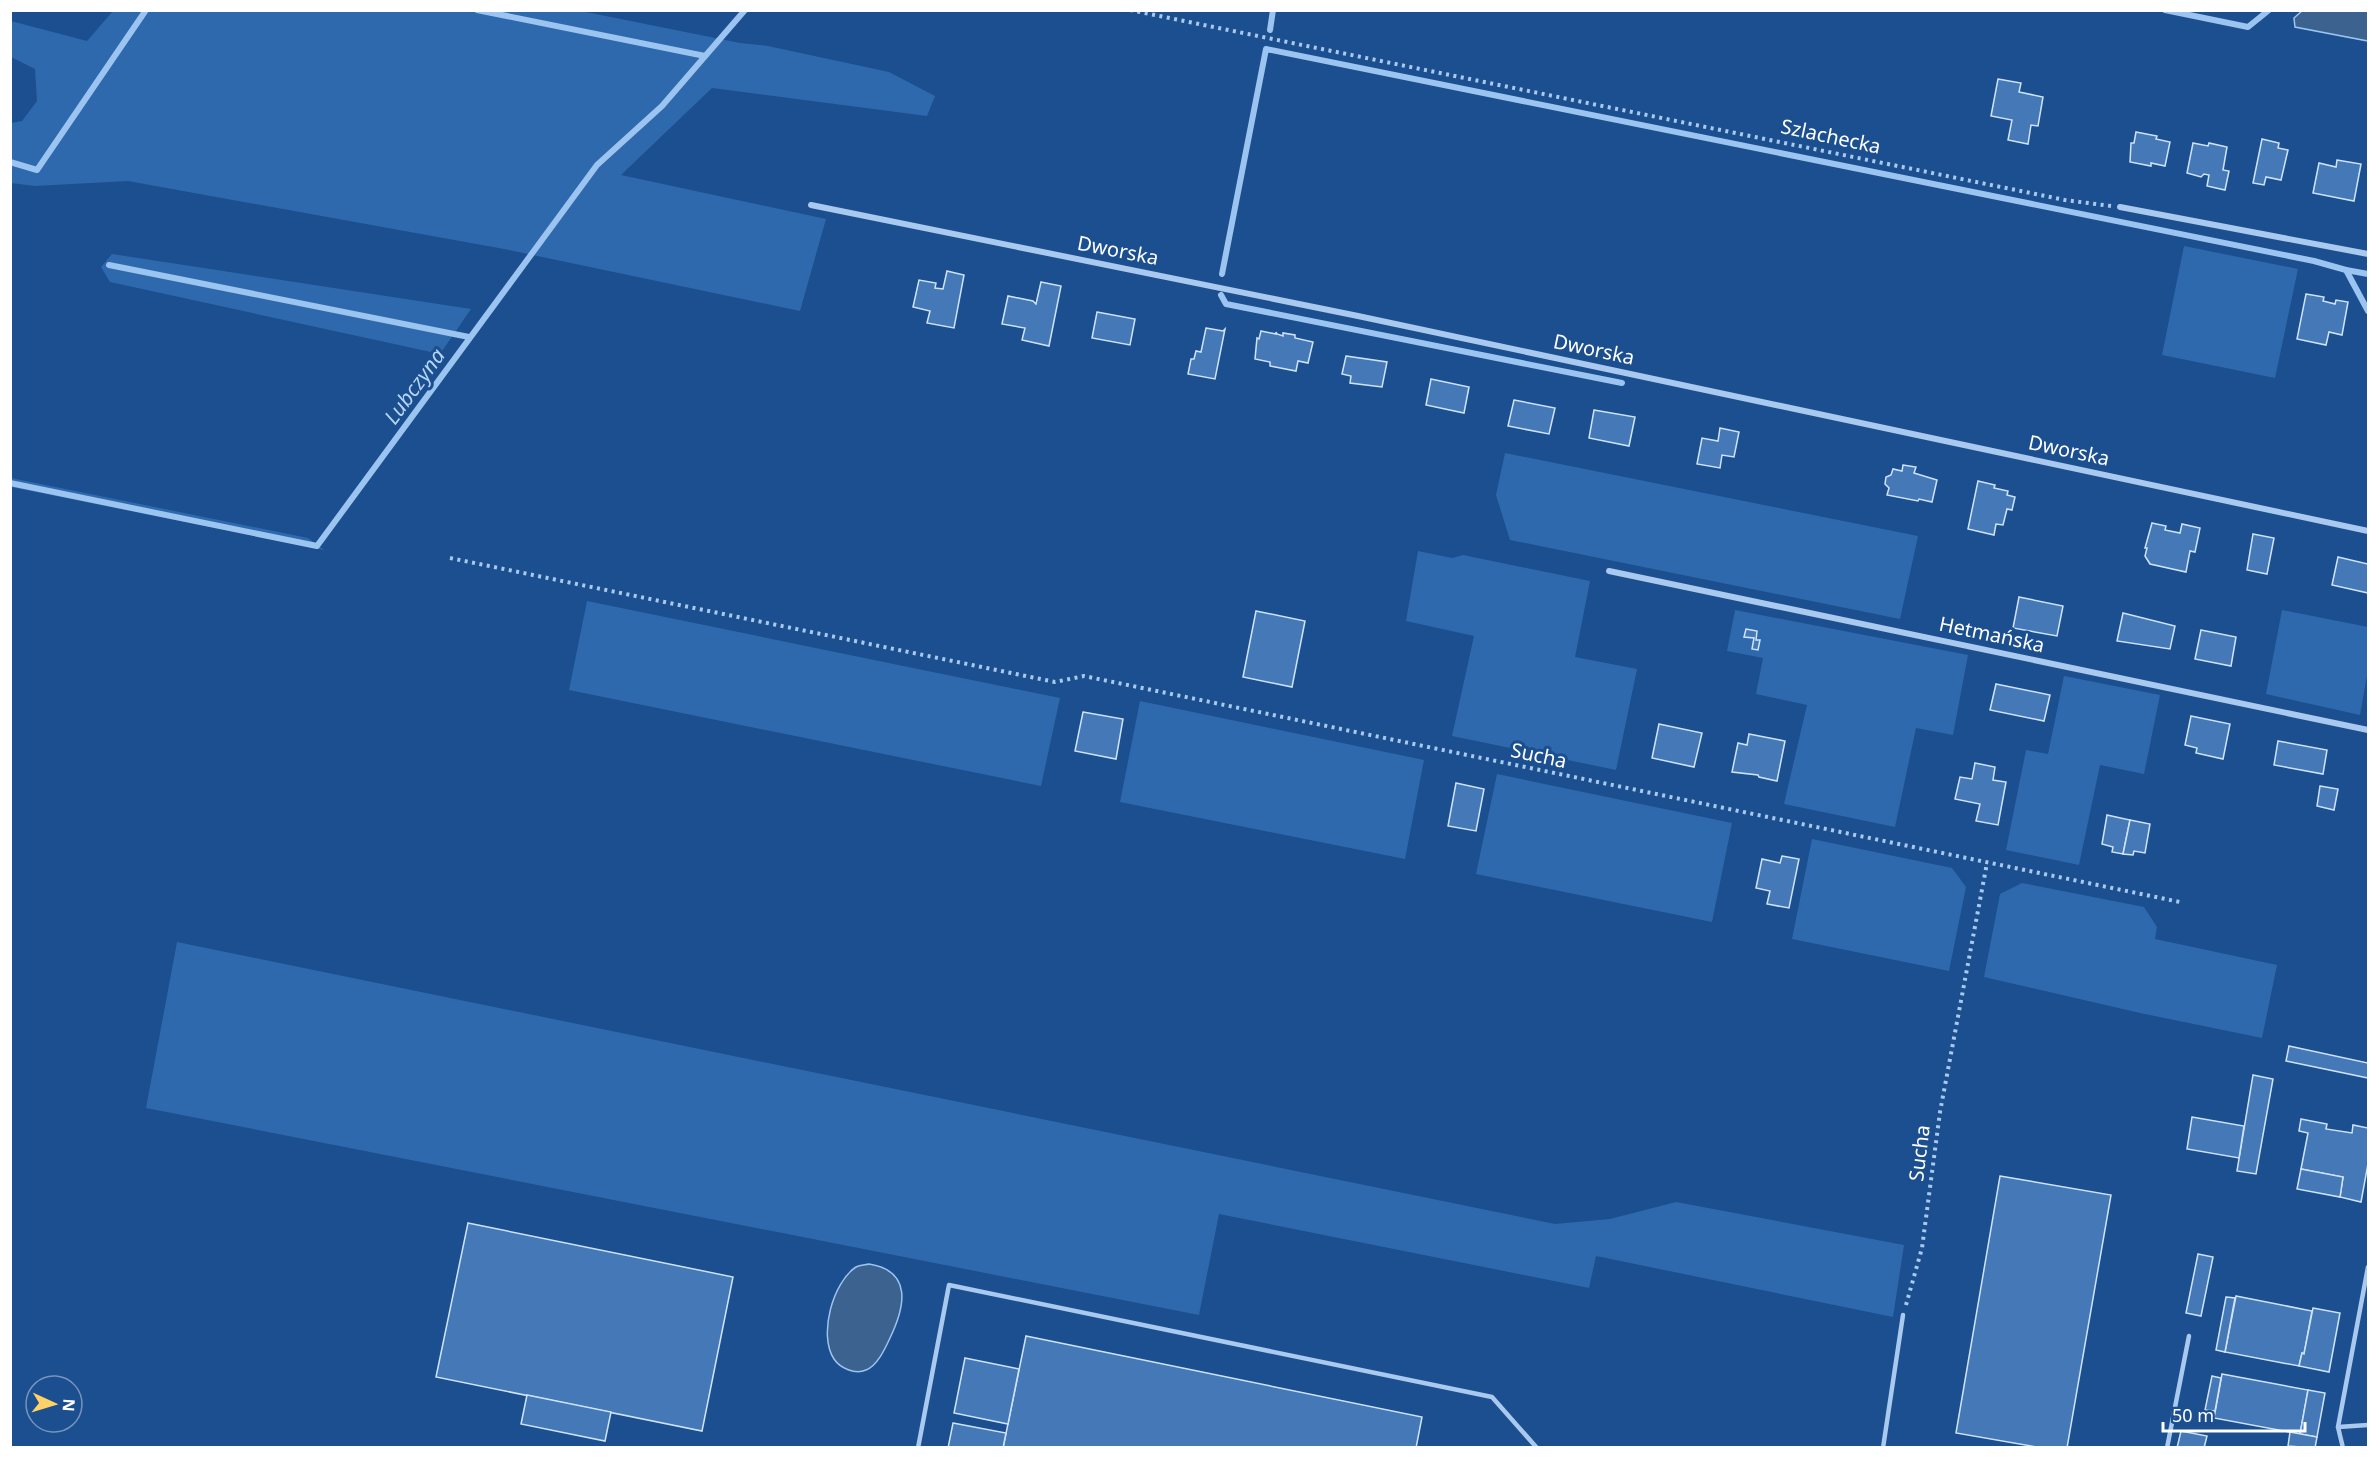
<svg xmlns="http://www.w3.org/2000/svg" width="2379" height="1458" font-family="'Noto Sans',sans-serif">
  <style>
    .green { fill: #2e69ad }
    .water { fill: #3c6290; stroke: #9cc4f0; stroke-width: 1.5 }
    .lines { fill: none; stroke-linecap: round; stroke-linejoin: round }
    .stream { stroke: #9cc4f0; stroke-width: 6 }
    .building { fill: #4478b7; stroke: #cfe3fa; stroke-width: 1.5 }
    .path { stroke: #a9c9ee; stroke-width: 4; stroke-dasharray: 3 4.5; stroke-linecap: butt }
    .service { stroke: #a9c9ee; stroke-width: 4.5 }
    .minor { stroke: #a9c9ee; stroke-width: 6 }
    .labels { text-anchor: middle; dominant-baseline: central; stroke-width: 6; stroke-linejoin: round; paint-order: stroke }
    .street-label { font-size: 20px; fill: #fff; stroke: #1b4f8f }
    .water-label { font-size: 21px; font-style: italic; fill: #b5d3f5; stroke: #1b4f8f }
  </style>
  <rect width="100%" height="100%" fill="#1b4f8f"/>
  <g class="green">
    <path d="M113 11H581L740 43 768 46 889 72 935 96 927 116 712 88 621 175 826 219 800 311 504 249 128 181 35 186 11 183V123L22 121 37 101 35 69 11 57V21L87 41Z"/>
    <path d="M2184 246 2298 269 2275 378 2162 355Z"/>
    <path d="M112 254 471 309 440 354 110 282 101 267Z"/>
    <path d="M1505 453 1918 536 1900 619 1510 540 1496 495Z"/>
    <path d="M11 478 308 538 324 550 11 487Z"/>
    <path d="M1418 551 1452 558 1463 555 1590 581 1575 657 1637 669 1616 770 1452 736 1474 636 1406 621Z"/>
    <path d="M587 601 1060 698 1041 786 569 690Z"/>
    <path d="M1735 610 1968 655 1953 735 1916 728 1895 827 1784 804 1807 705 1756 694 1763 658 1727 651Z"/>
    <path d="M2282 610 2368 627V670L2360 715 2266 694Z"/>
    <path d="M2064 676 2160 695 2144 774 2100 765 2079 865 2006 850 2026 750 2048 754Z"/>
    <path d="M1140 701 1424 760 1405 859 1120 802Z"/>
    <path d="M1497 774 1732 823 1712 922 1476 874Z"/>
    <path d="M1812 839 1952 868 1966 887 1949 971 1792 939Z"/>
    <path d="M2022 883 2144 907 2157 927 2155 939 2277 965 2262 1038 2140 1013 1984 977 2000 894Z"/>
    <path d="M177 942 1555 1224 1610 1219 1676 1202 1904 1245 1893 1317 1596 1256 1589 1288 1219 1214 1199 1315 146 1108Z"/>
  </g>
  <g class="water">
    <path d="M2303 10 2368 11V41L2295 27 2294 18Z"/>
    <path d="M869 1264C913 1271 905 1307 890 1338 885 1349 877 1366 866 1370 855 1375 840 1368 834 1359 818 1335 833 1282 856 1267 860 1265 865 1265 869 1264Z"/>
  </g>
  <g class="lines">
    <g class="stream">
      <path d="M477 10 705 56"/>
      <path d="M2165 10 2248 27 2269 10"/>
      <path d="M1270 30 1273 10"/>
      <path d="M10 162 37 170 146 10"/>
      <path d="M109 265 469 337"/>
      <path d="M2346 270 2368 274"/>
      <path d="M1222 274 1266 49 2314 261 2346 270 2368 311"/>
      <path d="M1221 295 1226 304 1622 383"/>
      <path d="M10 483 317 546 597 165 662 106 745 10"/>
    </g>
  </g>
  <g class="building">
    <path d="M1998 79 2021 83 2019 92 2043 97 2038 126 2031 125 2028 144 2008 140 2012 120 1991 116Z"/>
    <path d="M2136 132 2157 136 2156 139 2170 142 2165 166 2151 163V166L2130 162 2131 143H2134Z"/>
    <path d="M2262 139 2279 143 2278 148 2288 150 2281 180 2266 177 2264 185 2253 183Z"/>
    <path d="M2193 143 2208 146 2209 143 2227 147 2223 170 2229 171 2225 190 2207 186 2209 175 2204 174 2201 177 2187 173Z"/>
    <path d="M2337 160 2361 164 2354 201 2313 193 2319 163 2336 167Z"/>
    <path d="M947 271 964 275 954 328 927 323 930 311 913 307 919 280 936 283 935 288 943 289Z"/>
    <path d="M1041 282 1061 286 1049 346 1022 340 1025 328 1002 324 1008 296 1033 301 1036 304Z"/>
    <path d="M2306 294 2324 297 2323 301 2335 304 2336 300 2348 302 2342 335 2329 332 2326 345 2297 339Z"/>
    <path d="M1097 312 1135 319 1130 345 1092 338Z"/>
    <path d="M1206 328 1223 331 1225 329 1215 379 1188 374 1191 359H1194L1196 351 1201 352Z"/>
    <path d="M1261 331 1276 334V332L1277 334 1283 336V333L1295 335V338L1313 342 1308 363 1298 361 1296 371 1270 366V362L1255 359 1257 338 1259 339Z"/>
    <path d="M1346 356 1387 362 1382 387 1350 383 1351 376 1342 374Z"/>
    <path d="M1431 379 1469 387 1464 413 1426 405Z"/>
    <path d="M1514 400 1555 408 1549 434 1508 426Z"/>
    <path d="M1594 410 1635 417 1629 446 1589 438Z"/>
    <path d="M1720 428 1739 432 1734 457 1722 455 1720 468 1697 464 1702 438 1718 441Z"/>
    <path d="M1903 465 1916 467 1914 473 1937 480 1932 502 1919 499 1918 501 1887 495 1889 488 1885 484 1886 477 1891 475 1893 469 1902 471Z"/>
    <path d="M1978 481 1995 485 1994 488 2008 491 2007 495 2015 497 2012 510 2007 509 2003 525 1996 524 1994 535 1968 529Z"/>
    <path d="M2152 523 2166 526 2165 530 2180 533 2182 524 2200 528 2195 552 2190 551 2186 572 2150 564 2145 556 2147 548H2145Z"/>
    <path d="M2253 534 2274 538 2267 574 2247 570Z"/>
    <path d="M2338 557 2368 564V593L2332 585Z"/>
    <path d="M2019 597 2063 606 2057 636 2013 628Z"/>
    <path d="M1256 611 1305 621 1292 687 1243 677Z"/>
    <path d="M2123 613 2175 626 2170 649 2117 641Z"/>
    <path d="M1746 629 1757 631 1756 640H1760L1758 650 1752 649 1754 638 1744 637Z"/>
    <path d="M2201 630 2236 637 2231 666 2195 659Z"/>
    <path d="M1996 684 2050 695 2044 721 1990 710Z"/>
    <path d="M1083 712 1123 719 1116 759 1075 751Z"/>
    <path d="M2191 716 2230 724 2223 759 2196 753 2197 748 2185 745Z"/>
    <path d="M1659 724 1702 733 1694 767 1652 758Z"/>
    <path d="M1749 734 1785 741 1777 781 1759 777 1758 775 1732 772 1738 743 1747 745Z"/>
    <path d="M2278 741 2327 750 2323 774 2274 765Z"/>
    <path d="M1975 763 1995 767 1993 780 2006 782 1998 825 1976 821 1980 804 1955 799 1960 777 1972 779Z"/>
    <path d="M1456 783 1484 789 1476 831 1448 826Z"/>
    <path d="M2320 786 2338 789 2334 810 2317 806Z"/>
    <path d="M2107 815 2130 820 2123 854 2112 852 2113 847 2102 844Z"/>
    <path d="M2130 820 2150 824 2145 853 2134 851 2133 855 2123 854Z"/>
    <path d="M1782 856 1799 859 1789 908 1767 904 1770 891 1756 888 1762 859 1780 863Z"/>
    <path d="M2289 1046 2368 1063V1078L2286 1061Z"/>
    <path d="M2253 1075 2273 1079 2256 1174 2237 1171Z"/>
    <path d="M2192 1117 2244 1126 2239 1158 2187 1149Z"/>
    <path d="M2301 1119 2327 1124 2326 1129 2352 1133 2353 1125 2368 1128V1164L2361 1202 2340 1197 2343 1177 2301 1169 2308 1133 2299 1131Z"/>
    <path d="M2301 1169 2343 1177 2340 1197 2297 1189Z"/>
    <path d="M2000 1176 2111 1195 2067 1448H2042L1956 1433Z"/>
    <path d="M468 1223 733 1277 702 1431 436 1377Z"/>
    <path d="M2198 1254 2213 1257 2201 1316 2186 1313Z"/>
    <path d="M2236 1296 2312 1311 2304 1354 2302 1353 2299 1366 2225 1352Z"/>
    <path d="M2226 1297 2235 1298 2225 1352 2216 1350Z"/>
    <path d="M2313 1308 2340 1313 2329 1372 2299 1366 2302 1353 2304 1354Z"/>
    <path d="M1026 1336 1422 1417 1416 1448H1003Z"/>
    <path d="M965 1358 1019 1369 1008 1424 954 1413Z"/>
    <path d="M2222 1374 2308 1390 2300 1434 2214 1418Z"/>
    <path d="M2212 1376 2221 1378 2215 1411 2205 1410Z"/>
    <path d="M2308 1390 2325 1393 2317 1437 2300 1434Z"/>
    <path d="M527 1395 611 1412 605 1441 521 1424Z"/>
    <path d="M953 1423 1006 1433 1003 1448H948Z"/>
    <path d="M2181 1431 2207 1436 2204 1448H2177Z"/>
    <path d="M2290 1432 2317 1437 2315 1448 2288 1446Z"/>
  </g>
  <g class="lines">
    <g class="path">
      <path d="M1130 10 2065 200 2111 206"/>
      <path d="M450 558 1055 682 1084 676 2180 902"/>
      <path d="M1906 1305 1922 1248 1940 1112 1987 863"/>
    </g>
    <g class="service">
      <path d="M2338 1427 2368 1425"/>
      <path d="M918 1448 949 1285 1492 1397 1537 1448"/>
      <path d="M1883 1448 1903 1315"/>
      <path d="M2167 1448 2189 1336"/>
      <path d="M2343 1448 2338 1427 2368 1267"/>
    </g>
    <g class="minor">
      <path d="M811 205 1358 316 2368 531"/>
      <path d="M2120 207 2368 254"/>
      <path d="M1609 571 2368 730"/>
    </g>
  </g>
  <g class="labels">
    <g class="street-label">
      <text transform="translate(1831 136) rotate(12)">Szlachecka</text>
      <text transform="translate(1118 250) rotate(11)">Dworska</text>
      <text transform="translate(1594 349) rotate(12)">Dworska</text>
      <text transform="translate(2069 450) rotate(12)">Dworska</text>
      <text transform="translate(1992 634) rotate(12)">Hetmańska</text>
      <text transform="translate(1539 755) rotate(12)">Sucha</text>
      <text transform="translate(1919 1153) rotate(-83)">Sucha</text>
    </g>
    <g class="water-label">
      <text transform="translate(414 386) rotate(-54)">Lubczyna</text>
    </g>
  </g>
  <rect width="2379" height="1458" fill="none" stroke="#ffffff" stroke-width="24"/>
  <g transform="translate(54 1404) rotate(94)"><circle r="28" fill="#1b4f8f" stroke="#7695bc" stroke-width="1.5"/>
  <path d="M0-4.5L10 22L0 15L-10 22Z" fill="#ffd166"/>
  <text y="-9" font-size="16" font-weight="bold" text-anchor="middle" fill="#ffffff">N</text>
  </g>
  <path d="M2163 1422v9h142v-9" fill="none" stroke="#ffffff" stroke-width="3"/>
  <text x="2172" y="1422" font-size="18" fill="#ffffff" stroke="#1b4f8f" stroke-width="4.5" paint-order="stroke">50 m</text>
</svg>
